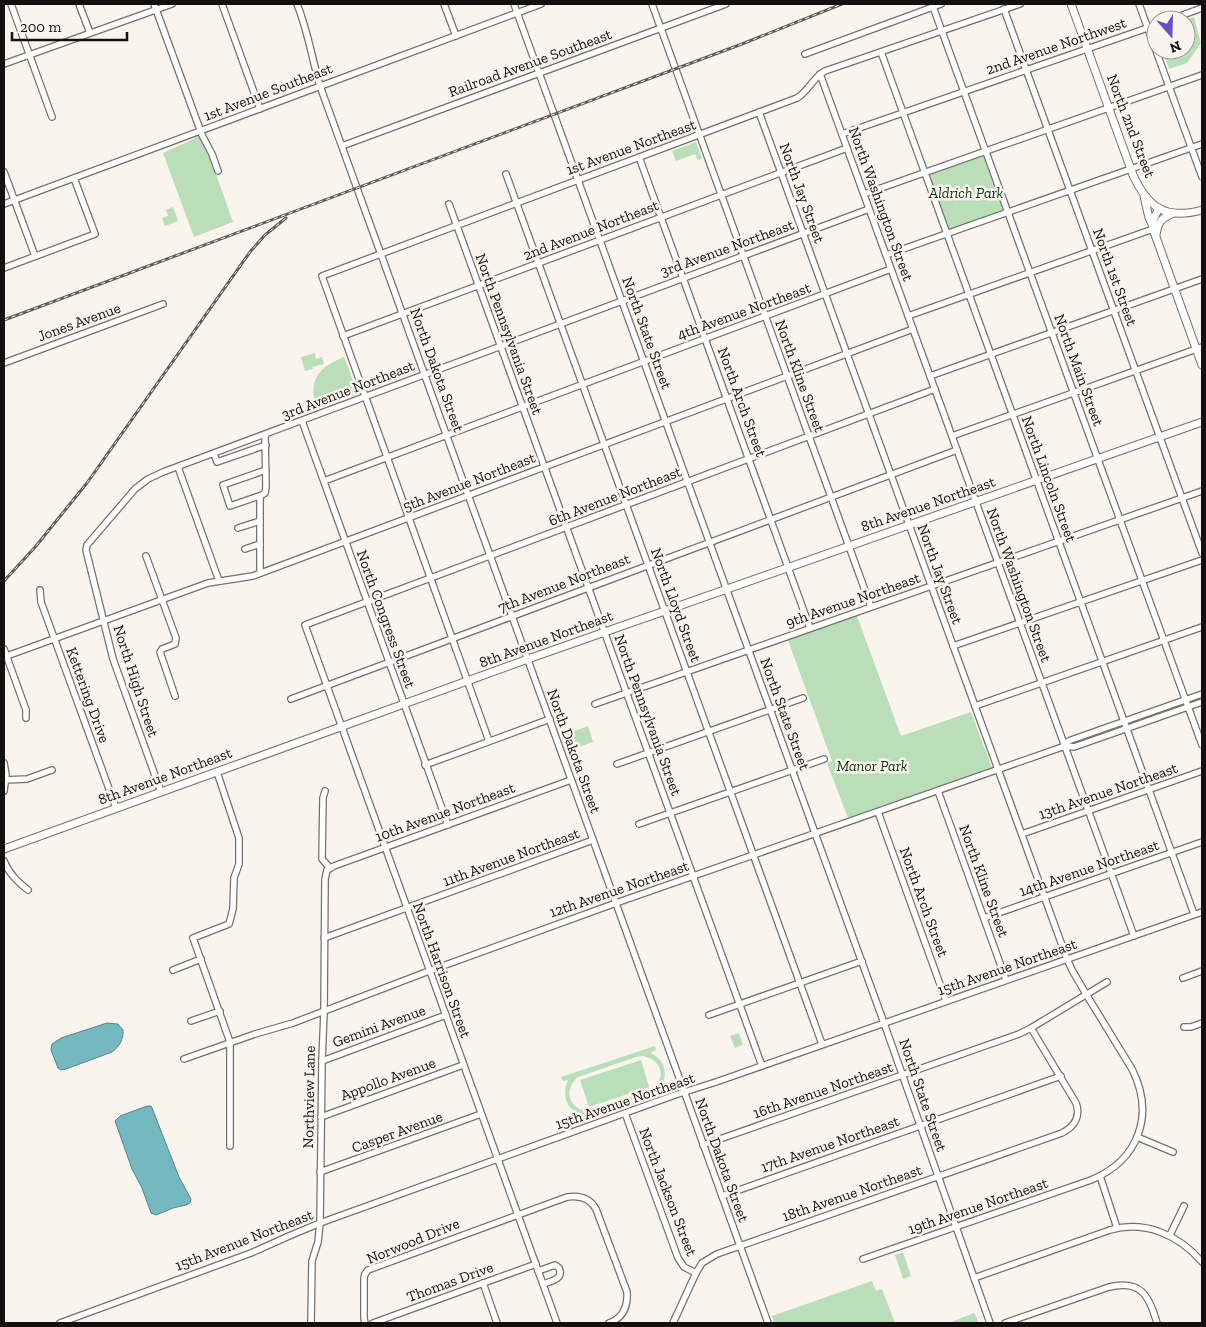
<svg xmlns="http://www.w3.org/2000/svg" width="1206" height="1327" font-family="'Zilla Slab',serif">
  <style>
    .green { fill: #badeb8; fill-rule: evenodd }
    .water { fill: #74b9bf; stroke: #57878a }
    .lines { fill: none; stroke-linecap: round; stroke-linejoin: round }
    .minor-casing { stroke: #74716a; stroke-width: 8 }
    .major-casing { stroke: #74716a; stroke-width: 9 }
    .minor { stroke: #fff; stroke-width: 5.5 }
    .major { stroke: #fff; stroke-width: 7 }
    .rail-casing { stroke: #605d59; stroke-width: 3 }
    .rail { stroke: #f9f5ee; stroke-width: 1; stroke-dasharray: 4; stroke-linecap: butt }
    .labels { text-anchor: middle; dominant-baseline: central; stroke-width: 5; stroke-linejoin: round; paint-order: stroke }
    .street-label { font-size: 15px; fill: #13110f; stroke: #f9f5ee }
    .park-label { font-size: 15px; font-style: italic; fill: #0b340c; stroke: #f9f5ee }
  </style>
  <rect width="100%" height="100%" fill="#f9f5ee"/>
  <g class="green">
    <path d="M1194 17 1201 43 1187 63 1169 69 1162 50H1186V20H1184Z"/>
    <path d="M202 135 233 222 194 237 163 153Z"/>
    <path d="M696 142 702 159 698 160 695 154 676 161 672 151Z"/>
    <path d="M983 156 1003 211 948 231 928 175Z"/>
    <path d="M173 207 178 221 165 226 162 218 168 216 166 210Z"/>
    <path d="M315 353 316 359 322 357 324 364 312 367 313 369 305 371 301 357Z"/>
    <path d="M344 357 357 391 355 395 317 409C307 381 318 367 344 357Z"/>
    <path d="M857 616 901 736 971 712 992 768 848 818 827 763 832 761 788 640Z"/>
    <path d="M588 726 593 742 568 751 562 736Z"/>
    <path d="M739 1033 743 1045 735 1048 730 1036Z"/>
    <path d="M655 1046 656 1050 650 1053C667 1060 670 1080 656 1093L590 1115C569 1116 560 1097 568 1080L563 1081 561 1077ZM643 1056C661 1060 667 1076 653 1089L589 1111C570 1111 562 1090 578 1077L636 1057Z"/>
    <path d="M641 1060 649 1087 589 1107 580 1080Z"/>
    <path d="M903 1252 911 1276 903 1279 895 1255Z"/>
    <path d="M872 1281 876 1291 882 1289 895 1323H775L772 1316Z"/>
    <path d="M974 1313 976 1316 979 1323H951V1322Z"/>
  </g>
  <g class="water">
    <path d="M107 1023 118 1024 123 1030C124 1039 119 1047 112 1052L66 1069 61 1070 58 1068 51 1050 52 1044 61 1038Z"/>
    <path d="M147 1106H151L152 1108 179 1177 191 1199 190 1203 186 1205 173 1208 156 1215 151 1213 142 1188 132 1169 115 1121 120 1116Z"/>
  </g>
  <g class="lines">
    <defs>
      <g id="minor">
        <path d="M11 4 52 117"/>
        <path d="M79 4 90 33"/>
        <path d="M154 4 202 135 212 154 218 171"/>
        <path d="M222 4 260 109"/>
        <path d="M297 4C308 31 312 59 320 86L768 1323"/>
        <path d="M444 4 456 36"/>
        <path d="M514 4 884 1023 990 1323"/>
        <path d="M652 4 871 607"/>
        <path d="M932 4 1202 745"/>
        <path d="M1139 4 1202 177"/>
        <path d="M1004 9 1202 553"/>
        <path d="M1169 20 1202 8"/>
        <path d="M881 52 1194 914"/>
        <path d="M805 54 941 4"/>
        <path d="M4 64 172 4"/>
        <path d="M820 74 1134 936"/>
        <path d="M759 112 1067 959 1072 970 1086 994 1132 1069C1155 1115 1139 1160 1091 1180L863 1259"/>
        <path d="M842 134 1156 25"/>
        <path d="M342 146 726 4"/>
        <path d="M639 157 810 628"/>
        <path d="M4 172 35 256"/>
        <path d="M506 174 822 1044"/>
        <path d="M864 194 1202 75"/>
        <path d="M4 204 541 4"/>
        <path d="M449 204 762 1066"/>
        <path d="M886 255 1202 144"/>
        <path d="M4 268 95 234 74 178"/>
        <path d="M908 316 1153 229"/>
        <path d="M343 336 847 148"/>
        <path d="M4 363 163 304"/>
        <path d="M930 376 1202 279"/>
        <path d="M302 421 448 825"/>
        <path d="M265 435 266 487 265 493 262 495 230 506 223 485 266 470"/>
        <path d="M952 436 1202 347"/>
        <path d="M214 454 217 462 266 445"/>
        <path d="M178 467 219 581"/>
        <path d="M324 481 891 269"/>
        <path d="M260 496V573"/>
        <path d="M238 528 260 521"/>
        <path d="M245 549 260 544"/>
        <path d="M146 556 176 638 175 644 162 649 160 652 175 696"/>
        <path d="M40 590 41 602 116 808"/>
        <path d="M953 646 1202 560"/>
        <path d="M4 649 26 710V718"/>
        <path d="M4 657 208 583 253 576 913 329"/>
        <path d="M291 699 957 450"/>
        <path d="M595 704 1202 491"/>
        <path d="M975 706 1202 627"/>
        <path d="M489 741 322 276 797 98C809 91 813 77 825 71L1020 4"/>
        <path d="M1065 746 1074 747 1202 702"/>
        <path d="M4 763 6 775 4 791"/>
        <path d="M617 764 803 698"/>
        <path d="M425 765 550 719"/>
        <path d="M217 772 239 838V864L234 878 233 909 229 924 193 938 230 1042V1146"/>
        <path d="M5 780 27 779 52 770"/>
        <path d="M325 791 323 798 322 859 330 868"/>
        <path d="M938 791 1006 980"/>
        <path d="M161 792 113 659 86 550 87 545 135 489 148 479 163 472 869 209"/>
        <path d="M878 812 946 1001"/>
        <path d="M639 824 824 759"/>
        <path d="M1022 834 1202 771"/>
        <path d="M4 861C9 874 18 882 28 890"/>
        <path d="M984 918 1202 842"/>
        <path d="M324 938 593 840"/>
        <path d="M173 970 201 959"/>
        <path d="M1183 978 1202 971"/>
        <path d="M709 1015 862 961"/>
        <path d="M191 1021 220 1011"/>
        <path d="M1184 1027H1191L1202 1023"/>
        <path d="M184 1059 255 1034 293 1023 429 971 616 903 1065 746 1067 742 1071 740 1202 694"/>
        <path d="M322 1061 446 1015"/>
        <path d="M625 1113 678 1258 684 1267 696 1273"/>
        <path d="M321 1117 463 1065"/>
        <path d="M1137 1137 1173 1152"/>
        <path d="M703 1145 1019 1034 1031 1028 1107 982"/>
        <path d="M320 1172 481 1114"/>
        <path d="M1100 1176 1117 1228"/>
        <path d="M722 1196 1061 1076"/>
        <path d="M1170 1235 1184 1206"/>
        <path d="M538 1271 555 1265 559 1268C564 1279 552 1281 543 1284"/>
        <path d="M974 1278 1110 1230C1145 1220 1179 1235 1202 1262"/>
        <path d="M483 1283 497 1323"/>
        <path d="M60 1323 251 1253 289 1236 320 1223 675 1095 716 1082 1202 912"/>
        <path d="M311 1323 312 1261 318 1242 320 1223 322 1061 324 1012 325 879 327 870 334 866 571 780"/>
        <path d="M365 1323 364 1318V1278L365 1274 368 1270 567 1197C580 1195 590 1198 596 1209L627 1292C628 1307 623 1318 609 1323"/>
        <path d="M373 1323 536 1264"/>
        <path d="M557 1323 305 625 935 389"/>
        <path d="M673 1323 696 1273 702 1263 717 1254 1062 1133C1074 1127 1081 1117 1076 1103L1031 1028"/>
        <path d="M1005 1323 1109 1287C1141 1280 1149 1295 1157 1323"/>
      </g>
      <g id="major">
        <path d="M1071 4 1133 175C1148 208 1166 220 1202 210"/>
        <path d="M1144 196 1149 218 1153 226"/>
        <path d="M1159 208 1153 220V229L1202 365"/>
        <path d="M1156 235C1158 221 1161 219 1173 213"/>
        <path d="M4 849 528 659 1202 422"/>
      </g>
    </defs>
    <use href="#minor" class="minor-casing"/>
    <use href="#major" class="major-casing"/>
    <use href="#minor" class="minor"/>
    <use href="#major" class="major"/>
    <defs>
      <g id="rail">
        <path d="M4 320 742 44 842 4"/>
        <path d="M4 581 36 546 87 483 250 252 265 235 286 218"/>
      </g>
    </defs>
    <use href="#rail" class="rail-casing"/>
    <use href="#rail" class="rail"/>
  </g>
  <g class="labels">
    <g class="street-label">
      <text transform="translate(1056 46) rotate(-19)">2nd Avenue Northwest</text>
      <text transform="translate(530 63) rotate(-20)">Railroad Avenue Southeast</text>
      <text transform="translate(268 92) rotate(-21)">1st Avenue Southeast</text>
      <text transform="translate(1131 126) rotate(69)">North 2nd Street</text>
      <text transform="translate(631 147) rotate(-20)">1st Avenue Northeast</text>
      <text transform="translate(802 193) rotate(70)">North Jay Street</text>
      <text transform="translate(881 204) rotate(70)">North Washington Street</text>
      <text transform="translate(591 230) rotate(-21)">2nd Avenue Northeast</text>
      <text transform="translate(727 248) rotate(-20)">3rd Avenue Northeast</text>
      <text transform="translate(1115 277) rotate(70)">North 1st Street</text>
      <text transform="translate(744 311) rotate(-20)">4th Avenue Northeast</text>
      <text transform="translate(79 322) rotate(-20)">Jones Avenue</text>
      <text transform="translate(647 333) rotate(70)">North State Street</text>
      <text transform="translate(509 334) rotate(70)">North Pennsylvania Street</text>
      <text transform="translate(437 370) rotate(70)">North Dakota Street</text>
      <text transform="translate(1079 370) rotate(70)">North Main Street</text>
      <text transform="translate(800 376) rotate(70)">North Kline Street</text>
      <text transform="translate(348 390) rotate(-21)">3rd Avenue Northeast</text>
      <text transform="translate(742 402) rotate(70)">North Arch Street</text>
      <text transform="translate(1049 479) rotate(70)">North Lincoln Street</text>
      <text transform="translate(469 482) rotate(-21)">5th Avenue Northeast</text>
      <text transform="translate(615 496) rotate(-21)">6th Avenue Northeast</text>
      <text transform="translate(928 504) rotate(-19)">8th Avenue Northeast</text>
      <text transform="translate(940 574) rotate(70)">North Jay Street</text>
      <text transform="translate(564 583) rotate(-21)">7th Avenue Northeast</text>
      <text transform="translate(1019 585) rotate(70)">North Washington Street</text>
      <text transform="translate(853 600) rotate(-19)">9th Avenue Northeast</text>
      <text transform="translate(676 605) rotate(70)">North Lloyd Street</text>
      <text transform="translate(386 619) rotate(70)">North Congress Street</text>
      <text transform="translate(546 639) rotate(-20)">8th Avenue Northeast</text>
      <text transform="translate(136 681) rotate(72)">North High Street</text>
      <text transform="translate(88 695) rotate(70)">Kettering Drive</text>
      <text transform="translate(785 714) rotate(70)">North State Street</text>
      <text transform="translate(648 715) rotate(70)">North Pennsylvania Street</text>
      <text transform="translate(574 751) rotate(70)">North Dakota Street</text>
      <text transform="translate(165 776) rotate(-20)">8th Avenue Northeast</text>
      <text transform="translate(1108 791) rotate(-19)">13th Avenue Northeast</text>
      <text transform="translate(445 812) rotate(-20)">10th Avenue Northeast</text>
      <text transform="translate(511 857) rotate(-20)">11th Avenue Northeast</text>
      <text transform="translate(1089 868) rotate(-19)">14th Avenue Northeast</text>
      <text transform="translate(984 881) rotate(70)">North Kline Street</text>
      <text transform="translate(619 889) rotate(-19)">12th Avenue Northeast</text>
      <text transform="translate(924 902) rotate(70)">North Arch Street</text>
      <text transform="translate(1007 967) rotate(-19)">15th Avenue Northeast</text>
      <text transform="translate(442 970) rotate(70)">North Harrison Street</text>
      <text transform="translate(379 1026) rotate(-20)">Gemini Avenue</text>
      <text transform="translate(388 1079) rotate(-20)">Appollo Avenue</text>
      <text transform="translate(823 1090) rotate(-19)">16th Avenue Northeast</text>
      <text transform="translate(923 1095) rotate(71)">North State Street</text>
      <text transform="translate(309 1097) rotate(-89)">Northview Lane</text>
      <text transform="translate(625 1101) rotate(-19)">15th Avenue Northeast</text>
      <text transform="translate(397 1132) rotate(-20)">Casper Avenue</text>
      <text transform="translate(830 1144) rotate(-19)">17th Avenue Northeast</text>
      <text transform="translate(722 1160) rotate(70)">North Dakota Street</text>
      <text transform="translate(668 1192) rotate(69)">North Jackson Street</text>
      <text transform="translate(852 1193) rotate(-19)">18th Avenue Northeast</text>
      <text transform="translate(978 1206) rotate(-19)">19th Avenue Northeast</text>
      <text transform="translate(244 1240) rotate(-21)">15th Avenue Northeast</text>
      <text transform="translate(413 1241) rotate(-22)">Norwood Drive</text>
      <text transform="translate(450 1282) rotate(-20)">Thomas Drive</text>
    </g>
    <g class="park-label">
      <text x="966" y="193">Aldrich Park</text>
      <text x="872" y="766">Manor Park</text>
    </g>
  </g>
  <rect width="1206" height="1327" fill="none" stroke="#13110f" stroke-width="10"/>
  <g transform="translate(1171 35) rotate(160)"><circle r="24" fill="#f9f5ee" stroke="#9d9a95"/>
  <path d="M0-4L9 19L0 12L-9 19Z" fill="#664fc8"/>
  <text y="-8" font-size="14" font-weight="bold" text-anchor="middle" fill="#13110f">N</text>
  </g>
  <path d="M12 32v8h115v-8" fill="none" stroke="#13110f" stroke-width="2.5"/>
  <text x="20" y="32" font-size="15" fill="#13110f" stroke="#f9f5ee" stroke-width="4" paint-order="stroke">200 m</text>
</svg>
